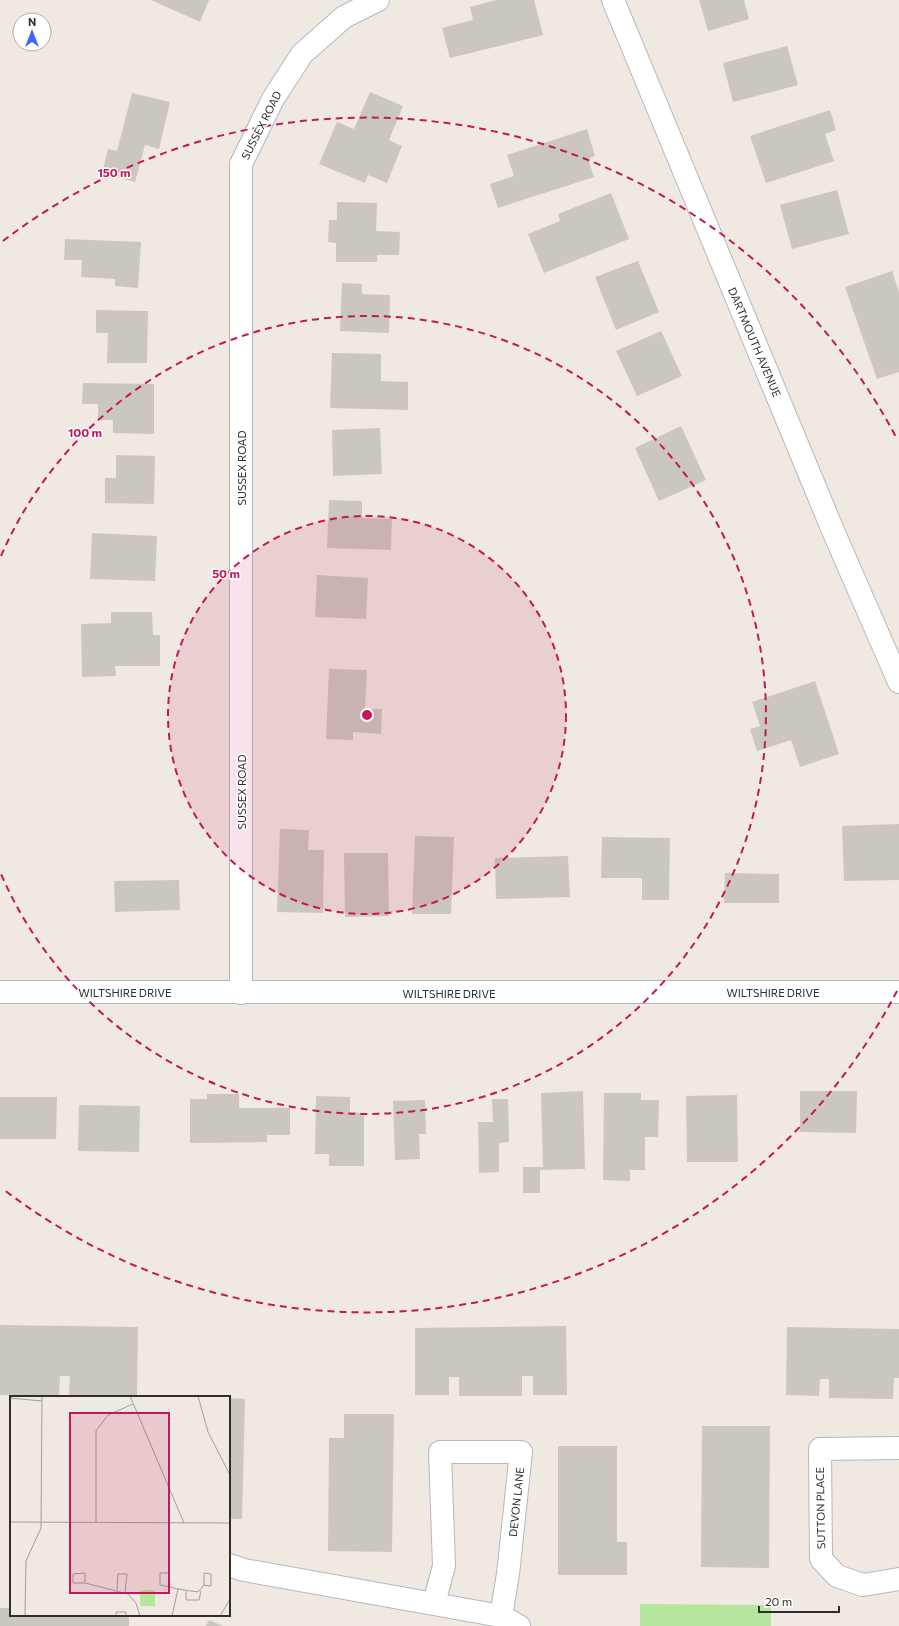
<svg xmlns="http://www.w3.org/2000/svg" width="899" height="1626" font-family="Commissioner,sans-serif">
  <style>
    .green { fill: #b6e59e }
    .building { fill: #cbc7bf }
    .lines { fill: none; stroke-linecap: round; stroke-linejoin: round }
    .minor-casing { stroke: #b4b7c1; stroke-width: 24 }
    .minor { stroke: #fff; stroke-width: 22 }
    .ring { fill: none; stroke: #c2185b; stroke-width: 2; stroke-dasharray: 7 5 }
    .labels { text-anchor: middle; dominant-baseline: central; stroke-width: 3; stroke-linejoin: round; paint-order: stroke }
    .street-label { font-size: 11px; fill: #2e2e2e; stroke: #fff }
    .inset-road { fill: none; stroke: #a29e99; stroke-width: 1 }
    .view { fill: #c2185b; fill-opacity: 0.15; stroke: #c2185b; stroke-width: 2 }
    .inset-edge { fill: none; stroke: #2e2e2e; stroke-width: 2 }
    .centre { fill: #c2185b; stroke: #fff; stroke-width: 2 }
    .ring-label { font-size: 12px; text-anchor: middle; font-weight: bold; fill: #c2185b; stroke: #fff; stroke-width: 3; stroke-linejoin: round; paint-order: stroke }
  </style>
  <rect width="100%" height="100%" fill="#efe9e1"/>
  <path class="green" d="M640 1604 771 1605V1626H640Z"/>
  <g class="building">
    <path d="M151 0H209L200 22Z"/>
    <path d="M496 0H534L543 35 450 58 442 28 473 20 470 7Z"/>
    <path d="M699 0H744L749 19 708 31Z"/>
    <path d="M787 46 798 85 733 102 723 63Z"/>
    <path d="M370 92 403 106 389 140 402 146 387 183 368 175 365 183 319 164 337 122 354 129Z"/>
    <path d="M132 93 170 102 159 149 145 145 135 182 102 173 108 149 117 151Z"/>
    <path d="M830 110 836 130 825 134 834 161 766 183 750 136Z"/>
    <path d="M587 129 595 156 588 159 594 177 498 208 490 184 514 176 507 155Z"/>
    <path d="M837 190 849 234 792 249 780 205Z"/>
    <path d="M611 193 629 239 544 273 528 234 560 221 558 214Z"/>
    <path d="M337 202 377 203 376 231 400 232 399 255H377V262H336V243L328 242 329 220H337Z"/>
    <path d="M65 239 141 242 138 288 115 286V279L81 277 82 260H64Z"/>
    <path d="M638 261 659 312 616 330 595 277Z"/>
    <path d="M892 271 899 292V372L877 379 845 287Z"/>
    <path d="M342 283 362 284V294L390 295 389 333 340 331Z"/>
    <path d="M96 310 148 311 147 363H107L108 333H96Z"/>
    <path d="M661 331 682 376 637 396 616 351Z"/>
    <path d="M332 353 381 354V381L408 382V410L330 408Z"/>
    <path d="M83 383 154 384V434L113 433V420H98V404H82Z"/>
    <path d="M681 426 706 480 659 501 635 448Z"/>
    <path d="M380 428 382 474 333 476 332 430Z"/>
    <path d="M116 455 155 456 154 504 105 503V478H116Z"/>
    <path d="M329 500 362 501V518L392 519 391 550 327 548Z"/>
    <path d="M92 533 157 536 155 581 90 579Z"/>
    <path d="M317 575 368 578 366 619 315 617Z"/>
    <path d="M111 612H152L153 635H160V666H115L116 676 82 677 81 624 111 623Z"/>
    <path d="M329 669 367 670 365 709H382L381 734 353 732V740L326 739Z"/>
    <path d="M815 681 839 754 800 767 791 740 757 751 750 729 760 726 752 702Z"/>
    <path d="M899 824V880L844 881 842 826Z"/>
    <path d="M280 829 309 830 308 850H324L323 913 277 912Z"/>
    <path d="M415 836 454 837 451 914H412Z"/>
    <path d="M602 837 670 838 669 900H642V878H601Z"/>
    <path d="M344 853H388L389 916 345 917Z"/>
    <path d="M568 856 570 897 496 899 495 858Z"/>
    <path d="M725 873 779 874V903H724Z"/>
    <path d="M179 880 180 910 115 912 114 881Z"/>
    <path d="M583 1091 585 1169 540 1170V1193H523V1167H543L541 1093Z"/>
    <path d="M800 1091H857L856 1133 800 1132Z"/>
    <path d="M604 1093H641V1100H659L658 1137H645V1170H630V1181L603 1180Z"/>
    <path d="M207 1094H239V1108H290V1135H267V1142L190 1143V1099H207Z"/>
    <path d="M737 1095 738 1162H687L686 1096Z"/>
    <path d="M316 1096 350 1097V1112L364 1113V1166H329V1154H315Z"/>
    <path d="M0 1097H57L56 1139H0Z"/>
    <path d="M492 1099H508L509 1142 499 1143V1172L479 1173 478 1122H493Z"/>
    <path d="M425 1100 426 1134H419L420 1159 395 1160 393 1101Z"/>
    <path d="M79 1105 140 1106 139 1152 78 1151Z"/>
    <path d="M0 1325 138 1327 137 1396 69 1395 70 1376H60L59 1396 0 1395Z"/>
    <path d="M566 1326 567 1395H533V1376H522V1396H459V1377H449V1395H415V1328Z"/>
    <path d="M787 1327 899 1329V1378H894L893 1399 829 1398V1379H820L819 1396 786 1395Z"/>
    <path d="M229 1398 245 1399 242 1519H229Z"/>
    <path d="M344 1414H394L392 1552 328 1551 329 1438H344Z"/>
    <path d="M702 1426H770L769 1568 701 1567Z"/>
    <path d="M558 1446H617V1542H627V1575H558Z"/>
    <path d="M0 1608H11V1615H129V1626H0Z"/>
    <path d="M209 1620 223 1626H206Z"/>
  </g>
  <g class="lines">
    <defs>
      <g id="minor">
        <path d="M613 0 834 533 899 682"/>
        <path d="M0 992H899"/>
        <path d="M241 993V164L273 99 302 54 344 17 378 0"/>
        <path d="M899 1448 820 1449 821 1559 837 1576 863 1585 899 1579"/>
        <path d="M229 1565 244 1570 501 1616 519 1626"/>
        <path d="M434 1603 444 1566 440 1452H521L508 1574 501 1616"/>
      </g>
    </defs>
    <use href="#minor" class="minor-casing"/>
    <use href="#minor" class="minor"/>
  </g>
  <circle cx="367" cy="715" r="199" fill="#c2185b" fill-opacity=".12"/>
  <g class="ring">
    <circle cx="367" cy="715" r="199"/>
    <path d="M1 556A399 399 0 1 1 1 874"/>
    <path d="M897 991A598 598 0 0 1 3 1189M3 241A598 598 0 0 1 897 439"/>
  </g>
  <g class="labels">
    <g class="street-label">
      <text transform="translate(261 125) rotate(-63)">SUSSEX ROAD</text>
      <text transform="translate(755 342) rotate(67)">DARTMOUTH AVENUE</text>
      <text transform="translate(241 468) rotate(-90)">SUSSEX ROAD</text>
      <text transform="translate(241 792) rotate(-90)">SUSSEX ROAD</text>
      <text x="125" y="992">WILTSHIRE DRIVE</text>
      <text x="773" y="992">WILTSHIRE DRIVE</text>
      <text x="449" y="993">WILTSHIRE DRIVE</text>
      <text transform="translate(516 1502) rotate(-84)">DEVON LANE</text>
      <text transform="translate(820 1508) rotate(-91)">SUTTON PLACE</text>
    </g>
  </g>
  <g transform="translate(10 1396)">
    <rect width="220" height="220" fill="#efe9e1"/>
    <path d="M130 194H145V210H130Z" fill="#b6e59e"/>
    <path class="inset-road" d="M120 0 174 127M188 0 198 36 220 79M0 2 32 5M0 126 220 127M86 127V35L98 19 123 8M75 187V177L63 178V187H75L118 198 126 207 130 220M160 191 150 189V177H159L160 191 168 193M107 194 108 178H117L115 196M176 195V204H189L191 195M15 220 16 165 31 132 32 0M106 220V216H116V220M162 220 168 193 188 196 194 189V177L201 178V190L194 189M210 220 220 203"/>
    <path class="view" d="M60 17H159V197H60Z"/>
    <rect width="220" height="220" class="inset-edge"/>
  </g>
  <circle cx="367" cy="715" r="6" class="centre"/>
  <g class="ring-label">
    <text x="114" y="177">150 m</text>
    <text x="85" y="437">100 m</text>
    <text x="226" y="578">50 m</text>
  </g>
  <g transform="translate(32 32)"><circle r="19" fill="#ffffff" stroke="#ababab"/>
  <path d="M0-3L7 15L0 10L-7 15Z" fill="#4264fb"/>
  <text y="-6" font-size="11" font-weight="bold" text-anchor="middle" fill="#2e2e2e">N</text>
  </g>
  <path d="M759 1606v6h80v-6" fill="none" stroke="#2e2e2e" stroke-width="2"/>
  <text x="765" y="1606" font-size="12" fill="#2e2e2e" stroke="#ffffff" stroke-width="3" paint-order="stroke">20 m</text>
</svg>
